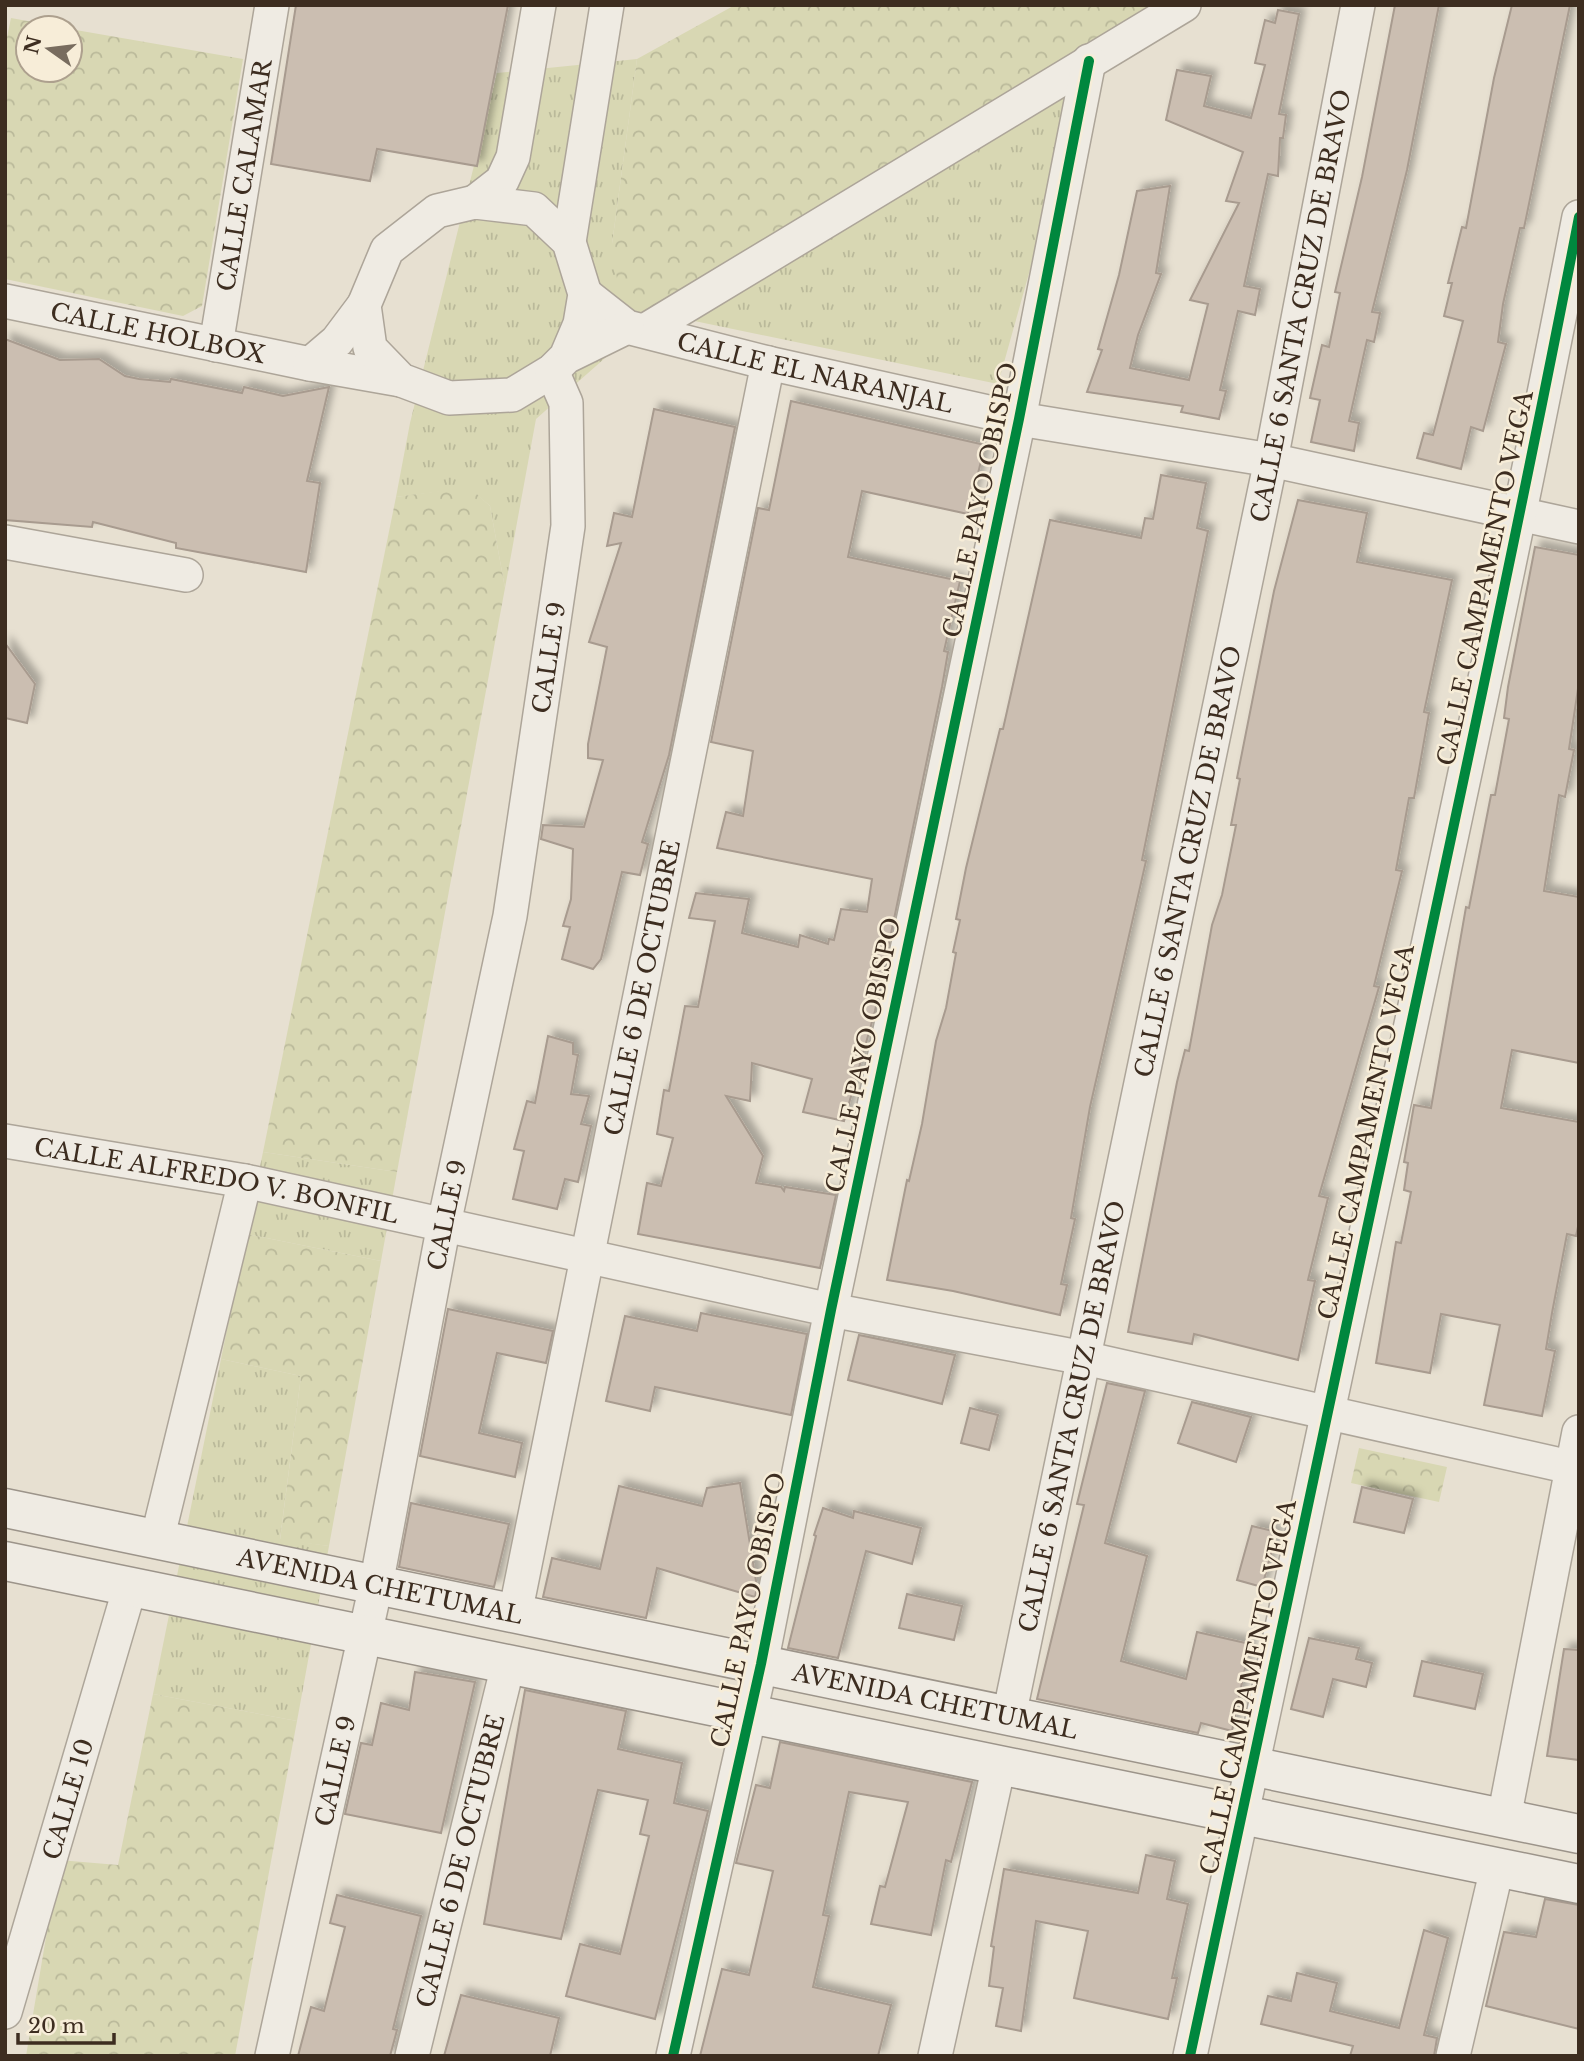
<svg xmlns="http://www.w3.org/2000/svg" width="1584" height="2061" font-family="'Libre Baskerville',serif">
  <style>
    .grass { fill: url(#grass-tufts) }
    .forest { fill: url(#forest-crowns) }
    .building { fill: #cbbeb1; stroke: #a89b8f; stroke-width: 2; filter: url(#shadow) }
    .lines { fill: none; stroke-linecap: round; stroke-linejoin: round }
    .street-casing { stroke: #ada599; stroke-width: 36 }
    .secondary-casing { stroke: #9c948a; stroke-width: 41 }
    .street { stroke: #efebe3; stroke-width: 33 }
    .secondary { stroke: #efebe3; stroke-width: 38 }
    .cycleway-casing { stroke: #f7edd8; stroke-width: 15 }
    .cycleway { stroke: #00873e; stroke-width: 10 }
    .labels { text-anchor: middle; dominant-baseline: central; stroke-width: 5; stroke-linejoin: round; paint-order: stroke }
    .street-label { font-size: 24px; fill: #3d2d20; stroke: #f7edd8 }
  </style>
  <defs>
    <pattern id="grass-tufts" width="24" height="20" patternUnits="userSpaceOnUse" patternTransform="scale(1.75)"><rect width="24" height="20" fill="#d8d7b3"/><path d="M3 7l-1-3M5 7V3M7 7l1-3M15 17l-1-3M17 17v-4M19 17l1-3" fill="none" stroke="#bab99a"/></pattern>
    <pattern id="forest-crowns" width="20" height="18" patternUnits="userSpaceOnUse" patternTransform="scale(1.75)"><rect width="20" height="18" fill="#d8d7b3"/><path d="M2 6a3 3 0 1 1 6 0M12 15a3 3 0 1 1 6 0" fill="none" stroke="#bab99a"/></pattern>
    <filter id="shadow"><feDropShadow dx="6" dy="-6" stdDeviation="3.5" flood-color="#0004"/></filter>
  </defs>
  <rect width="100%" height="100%" fill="#e7e0d1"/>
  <g class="grass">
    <path d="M637 59 612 244 1085 73 998 384 656 313 536 419 505 588 490 506 469 488 396 497 410 423 497 73Z"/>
    <path d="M263 1152 397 1172 381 1261 246 1234Z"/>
    <path d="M221 1359 301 1376 280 1539 329 1546 297 1721 153 1694Z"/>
  </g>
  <g class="forest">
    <path d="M735 5H1204L656 313 617 279 612 244 637 59Z"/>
    <path d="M11 18 66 28H28V70H70V29L243 59 202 306 183 316 5 279V47Z"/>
    <path d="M469 487 490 506 505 588 397 1172 263 1152 396 497Z"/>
    <path d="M246 1234 381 1261 329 1546 280 1540 301 1376 221 1359Z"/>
    <path d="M1359 1448 1447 1467 1439 1502 1351 1483Z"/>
    <path d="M153 1694 297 1721 235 2056H26L59 1860 118 1865Z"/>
  </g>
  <g class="building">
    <path d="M296 5H508L477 166 377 149 370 181 271 164Z"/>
    <path d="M1395 5H1439L1407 170 1372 312 1380 313 1374 342 1367 340 1349 421 1359 423 1354 451 1311 442 1320 400 1310 398 1322 345 1329 347 1340 293 1335 292 1362 177Z"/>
    <path d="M1512 5H1570L1524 228H1520L1503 304 1498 342 1506 344 1483 431 1471 427 1461 469 1417 458 1424 433 1433 435 1463 321 1444 316 1452 283H1448L1462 227 1466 228 1494 78Z"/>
    <path d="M1278 10 1299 14 1279 114 1286 115 1283 138H1280L1278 176 1268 174 1244 286 1260 289 1255 315 1238 311 1220 390 1226 391 1219 419 1181 412 1183 406 1087 392 1102 350 1098 349 1119 275 1137 191 1170 186 1156 273 1161 274 1138 335 1130 368 1189 380 1208 304 1190 300 1239 203 1226 201 1243 152 1166 120 1177 70 1211 76 1204 106 1251 118 1265 65 1255 63 1265 20 1275 23Z"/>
    <path d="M5 339 60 360 99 359 125 376 139 379 170 382 171 379 242 393 244 387 283 396 329 387 307 481 320 483 306 572 176 548V543L93 522 92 527 5 520Z"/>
    <path d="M791 401 985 445 968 514 862 491 848 557 960 581 944 651 948 652 942 687 875 1011 844 1121 803 1112 812 1079 752 1063 750 1101 726 1096 763 1156 756 1183 781 1187 784 1191 785 1187 836 1195 820 1268 638 1234 647 1183 661 1186 673 1138 657 1134 664 1090 669 1091 685 1006 698 1007 715 921 689 918 696 893 749 899 742 933 798 947 800 935 828 944 829 939 834 940 841 909 867 912 872 879 717 848 726 812 743 816 753 751 711 742 758 508 769 510Z"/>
    <path d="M654 409 735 427 669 755 642 842 648 844 640 875 622 872 601 959 593 969 562 959 570 927 563 926 571 899 573 849 541 839 543 825 584 827 603 760 588 758V744L607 647 589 642 621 543 607 546 614 513 632 517Z"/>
    <path d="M1161 475 1206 483 1197 528 1208 531 1142 860 1146 861 1090 1107 1071 1218 1075 1219 1061 1284 1067 1285 1060 1315 953 1291 887 1280 907 1180 909 1181 922 1124 936 1041 946 1008 956 953 953 952 960 920 956 919 966 868 1000 729H1003L1050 520 1141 538 1145 518 1153 519Z"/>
    <path d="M1298 500 1367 513 1357 562 1452 580 1424 712 1429 713 1414 798H1409L1396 870 1402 871 1374 986 1379 987 1319 1196 1328 1198 1308 1280 1315 1281 1298 1360 1194 1334 1192 1344 1128 1332 1177 1082 1185 1050 1189 1051 1212 925 1222 895 1236 825H1231L1240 779 1237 778 1274 591Z"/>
    <path d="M1535 547 1579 555V682L1569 749 1574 750 1565 797 1559 795 1544 891 1579 897V1063L1512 1050 1501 1108 1579 1122V1222L1576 1236 1567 1234 1552 1313 1546 1349 1555 1351 1542 1416 1484 1405 1500 1325 1441 1314 1430 1373 1376 1363 1396 1242 1401 1243 1411 1192 1404 1190 1408 1163 1404 1162 1414 1105 1431 1108 1466 907 1469 908 1491 795H1495L1509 719 1504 718 1508 687Z"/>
    <path d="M5 643 35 684 27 723 5 718Z"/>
    <path d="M548 1036 573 1043V1054L578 1055 571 1094 589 1096 581 1124 591 1126 578 1182 565 1179 557 1209 513 1199 524 1151 514 1149 527 1101 535 1103Z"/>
    <path d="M448 1309 553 1331 546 1363 497 1353 479 1433 522 1443 515 1477 420 1456Z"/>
    <path d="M701 1313 807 1334 791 1415 655 1387 650 1411 606 1401 625 1316 697 1331Z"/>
    <path d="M859 1335 955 1355 942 1404 848 1380Z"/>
    <path d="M1107 1383 1145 1391 1105 1543 1147 1556 1121 1661 1186 1679 1197 1632 1250 1644 1232 1731 1201 1723 1198 1733 1037 1699 1084 1505 1077 1504Z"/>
    <path d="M1192 1402 1251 1417 1236 1462 1178 1443Z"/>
    <path d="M970 1408 998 1415 989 1450 961 1443Z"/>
    <path d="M740 1483 757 1587 755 1597 657 1568 646 1618 543 1597 552 1558 600 1569 619 1486 702 1506 707 1488Z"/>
    <path d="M1362 1487 1413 1499 1404 1533 1354 1522Z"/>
    <path d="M411 1503 509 1524 494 1587 399 1567Z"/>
    <path d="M823 1508 853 1518 854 1511 921 1528 912 1564 866 1551 838 1658 788 1648 816 1536 814 1535Z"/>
    <path d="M1252 1526 1277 1532 1262 1587 1237 1580Z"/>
    <path d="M907 1594 962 1606 954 1640 899 1628Z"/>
    <path d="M1309 1638 1359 1648 1356 1659 1372 1663 1366 1687 1333 1679 1323 1717 1291 1709Z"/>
    <path d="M1564 1649 1579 1650V1760L1547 1756Z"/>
    <path d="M1422 1661 1483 1674 1475 1709 1414 1696Z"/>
    <path d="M415 1672 475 1682 441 1833 345 1814 361 1743 372 1745 381 1703 409 1710Z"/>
    <path d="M525 1690 626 1711 618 1749 682 1763 674 1803 708 1811 655 2019 566 1996 580 1944 620 1954 649 1836 640 1834 648 1800 598 1790 561 1939 484 1924Z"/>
    <path d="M780 1742 972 1782 951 1862 946 1860 931 1935 871 1924 880 1886 885 1887 908 1802 849 1792 823 1915 829 1916 813 1987 891 2005 878 2056H700L722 1969 749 1975 773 1871 736 1863 756 1785 770 1788Z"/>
    <path d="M1146 1855 1175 1861 1167 1899 1188 1904 1172 1978H1177L1168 2019 1074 1998 1088 1931 1036 1921 1021 2031 996 2026 1003 1988 989 1986 994 1947 991 1946 1004 1869 1138 1893Z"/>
    <path d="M337 1895 421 1916 393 2029 397 2030 390 2056H298L311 2007 324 2011 345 1927 330 1923Z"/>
    <path d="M1545 1899 1579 1905V2029L1486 2006 1504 1932 1536 1937Z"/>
    <path d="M1424 1930 1448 1938 1424 2035 1437 2038 1434 2056H1350L1353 2046 1261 2024 1268 1996 1291 2001 1297 1973 1337 1983 1330 2011 1399 2028Z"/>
    <path d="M461 1995 559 2018 550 2056H444Z"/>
  </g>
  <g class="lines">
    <defs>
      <g id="street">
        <path d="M475 202 502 181 513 157 539 5"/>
        <path d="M569 242 607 5"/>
        <path id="s1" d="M585 294 627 327 768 363 1019 419 1271 460 1579 527"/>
        <path id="s2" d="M5 301 310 364 401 380"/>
        <path d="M646 330 1184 5"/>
        <path id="s3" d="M216 345 272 5"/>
        <path d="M566 357 580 324 585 294 569 242 534 209 475 202 437 211 387 250 364 305 370 348 401 380 449 398 512 395 552 371 566 357 627 327"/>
        <path d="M310 364 337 341 364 305"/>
        <path d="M5 542 186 575"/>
        <path id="s4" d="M5 1141 245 1181 831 1310 1084 1358 1579 1469"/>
        <path d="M157 1540 245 1181"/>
        <path id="s5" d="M515 1614 768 363"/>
        <path id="s6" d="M1009 1716 1271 460 1358 5"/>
        <path d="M1504 1818 1579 1432"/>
        <path id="s7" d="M5 2012 130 1587"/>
        <path id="s8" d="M272 2056 376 1585 444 1224 510 916 568 526 566 403 552 371"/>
        <path id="s9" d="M412 2056 508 1665"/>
        <path d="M673 2056 761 1664 831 1310 1019 419 1089 61"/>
        <path d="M935 2056 999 1765"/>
        <path d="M1190 2056C1249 1788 1304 1520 1362 1252 1436 907 1512 563 1579 217"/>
        <path d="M1453 2056 1497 1868"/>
      </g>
      <g id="secondary">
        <path id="s10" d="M5 1508 1579 1834"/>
        <path d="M5 1561 1579 1884"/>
      </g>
    </defs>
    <use href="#street" class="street-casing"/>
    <use href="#secondary" class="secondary-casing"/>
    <use href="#street" class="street"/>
    <use href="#secondary" class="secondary"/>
    <defs>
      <g id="cycleway">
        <path d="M673 2056 761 1664 831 1310 1019 419 1089 61"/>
        <path d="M1190 2056C1249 1788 1304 1520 1362 1252 1436 907 1512 563 1579 217"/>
      </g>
    </defs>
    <use href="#cycleway" class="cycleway-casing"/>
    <use href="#cycleway" class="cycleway"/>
  </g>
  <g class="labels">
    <g class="street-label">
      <text stroke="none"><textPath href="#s3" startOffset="172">CALLE CALAMAR</textPath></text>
      <text stroke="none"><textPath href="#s6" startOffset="1440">CALLE 6 SANTA CRUZ DE BRAVO</textPath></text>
      <text stroke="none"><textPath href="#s2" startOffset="156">CALLE HOLBOX</textPath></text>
      <text stroke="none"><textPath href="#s1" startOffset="247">CALLE EL NARANJAL</textPath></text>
      <text transform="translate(980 500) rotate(-78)">CALLE PAYO OBISPO</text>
      <text transform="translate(1485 578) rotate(-78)">CALLE CAMPAMENTO VEGA</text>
      <text stroke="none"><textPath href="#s8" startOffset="1426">CALLE 9</textPath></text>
      <text stroke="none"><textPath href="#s6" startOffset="873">CALLE 6 SANTA CRUZ DE BRAVO</textPath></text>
      <text stroke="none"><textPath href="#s5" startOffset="639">CALLE 6 DE OCTUBRE</textPath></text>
      <text transform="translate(863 1055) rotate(-78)">CALLE PAYO OBISPO</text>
      <text transform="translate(1366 1132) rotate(-78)">CALLE CAMPAMENTO VEGA</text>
      <text stroke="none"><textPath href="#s4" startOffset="215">CALLE ALFREDO V. BONFIL</textPath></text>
      <text stroke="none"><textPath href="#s8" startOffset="859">CALLE 9</textPath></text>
      <text stroke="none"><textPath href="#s6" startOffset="306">CALLE 6 SANTA CRUZ DE BRAVO</textPath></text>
      <text stroke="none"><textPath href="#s10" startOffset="383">AVENIDA CHETUMAL</textPath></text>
      <text transform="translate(748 1610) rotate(-78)">CALLE PAYO OBISPO</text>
      <text transform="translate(1248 1687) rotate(-78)">CALLE CAMPAMENTO VEGA</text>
      <text stroke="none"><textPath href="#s10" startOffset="950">AVENIDA CHETUMAL</textPath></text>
      <text stroke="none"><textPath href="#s8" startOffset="292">CALLE 9</textPath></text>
      <text stroke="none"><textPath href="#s7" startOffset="222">CALLE 10</textPath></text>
      <text stroke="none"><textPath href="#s9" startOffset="201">CALLE 6 DE OCTUBRE</textPath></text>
    </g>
  </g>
  <rect width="1584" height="2061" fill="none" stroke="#3d2d20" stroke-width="14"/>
  <g transform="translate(49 49) rotate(284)"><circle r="33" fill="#f7edd8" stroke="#ada08e" stroke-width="2"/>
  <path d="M0-5L12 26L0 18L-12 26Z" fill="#786c5e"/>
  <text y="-10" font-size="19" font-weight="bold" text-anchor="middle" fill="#3d2d20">N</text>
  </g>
  <path d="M18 2033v10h96v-10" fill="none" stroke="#3d2d20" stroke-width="3.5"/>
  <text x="28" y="2033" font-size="21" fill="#3d2d20" stroke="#f7edd8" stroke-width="5" paint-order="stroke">20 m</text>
</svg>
